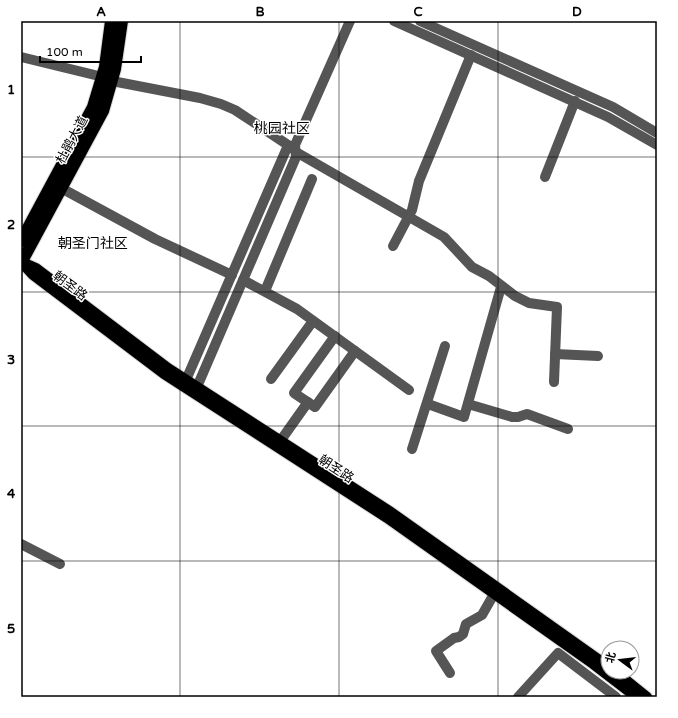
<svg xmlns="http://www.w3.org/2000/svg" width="678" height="718" font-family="'Varela Round','Noto Sans SC',sans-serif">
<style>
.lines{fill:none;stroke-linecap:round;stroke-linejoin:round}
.major-casing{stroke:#dbdbdb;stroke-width:12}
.highway-casing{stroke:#dbdbdb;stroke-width:14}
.minor{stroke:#555;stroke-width:10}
.major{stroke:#000;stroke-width:10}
.highway{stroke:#000;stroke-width:12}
.grid{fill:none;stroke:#000;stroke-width:1;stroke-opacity:0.55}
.labels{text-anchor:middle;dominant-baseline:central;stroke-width:3;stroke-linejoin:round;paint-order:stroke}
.street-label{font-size:13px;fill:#000;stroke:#fff}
.neighbourhood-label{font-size:14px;fill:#000;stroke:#fff}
.neatline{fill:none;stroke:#000;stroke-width:1.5}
.grid-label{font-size:13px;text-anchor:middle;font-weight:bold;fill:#000}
</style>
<rect width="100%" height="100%" fill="#fff"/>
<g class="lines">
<defs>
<g id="major">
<polyline points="21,262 33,275 164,374 387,518 593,664 636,697"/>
<polyline points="27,264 36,268 168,368 391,512 608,666"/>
<polyline points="616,672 647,697"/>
</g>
<g id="highway">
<polyline points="21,241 93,107 105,67 111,21"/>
<polyline points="21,263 103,111 115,69 122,21"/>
</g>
</defs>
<!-- major casing -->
<use href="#major" class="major-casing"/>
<!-- highway casing -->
<use href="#highway" class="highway-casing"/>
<!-- minor -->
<g class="minor">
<polyline points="394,21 608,117 657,145"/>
<polyline points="420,21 613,107 657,133"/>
<polyline points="21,57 103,77"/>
<polyline points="112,81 200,98 221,104 235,110 291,147"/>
<polyline points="296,152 444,237 472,267 489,276 515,296 529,303 557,307 554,382"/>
<polyline points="545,177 575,101"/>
<polyline points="61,188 155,239 232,275"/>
<polyline points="393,246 412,210 419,181 471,55"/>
<polyline points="243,280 297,309 409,390"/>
<polyline points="265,291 312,179"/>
<polyline points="335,336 294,393 315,407 355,351"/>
<polyline points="555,354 598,356"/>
<polyline points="271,379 313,321"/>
<polyline points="186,380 286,150 295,145"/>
<polyline points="197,387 296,157 295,145 350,21"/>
<polyline points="428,404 464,417 501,287"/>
<polyline points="468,404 512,417 518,417 527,414 568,429"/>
<polyline points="281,440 308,402"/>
<polyline points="412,449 445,346"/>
<polyline points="21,544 60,564"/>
<polyline points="450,673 436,651 454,638 459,637 463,634 466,624 482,615 494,594"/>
<polyline points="518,697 558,653 616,697"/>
</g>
<!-- major -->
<use href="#major" class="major"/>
<!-- highway -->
<use href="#highway" class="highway"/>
</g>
<!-- grid -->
<path class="grid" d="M180 21V697M339 21V697M498 21V697M21 157H657M21 292H657M21 426H657M21 561H657"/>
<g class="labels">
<!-- street labels -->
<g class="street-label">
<text transform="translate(72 140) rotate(-62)">杜鹃大道</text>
<text transform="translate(70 286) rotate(37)">朝圣路</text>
<text transform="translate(336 469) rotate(33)">朝圣路</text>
</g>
<!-- neighbourhood labels -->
<g class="neighbourhood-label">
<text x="282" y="128">桃园社区</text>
<text x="93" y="243">朝圣门社区</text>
</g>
</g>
<!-- border -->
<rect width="678" height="718" fill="none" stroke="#ffffff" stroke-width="44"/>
<!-- north arrow -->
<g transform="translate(620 660) rotate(285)"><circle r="19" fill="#ffffff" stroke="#999999"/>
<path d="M0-3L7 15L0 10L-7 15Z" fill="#000000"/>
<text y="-6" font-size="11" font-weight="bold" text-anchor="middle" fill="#000000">北</text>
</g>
<!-- scale -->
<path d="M40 56v6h101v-6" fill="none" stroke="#000000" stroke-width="2"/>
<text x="46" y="56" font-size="12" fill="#000000" stroke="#ffffff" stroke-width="3" paint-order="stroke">100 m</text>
<rect x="22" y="22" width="634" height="674" class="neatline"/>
<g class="grid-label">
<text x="101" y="16">A</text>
<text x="260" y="16">B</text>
<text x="418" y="16">C</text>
<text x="577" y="16">D</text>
<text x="11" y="94">1</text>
<text x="11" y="229">2</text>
<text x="11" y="364">3</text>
<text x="11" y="498">4</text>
<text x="11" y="633">5</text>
</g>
</svg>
